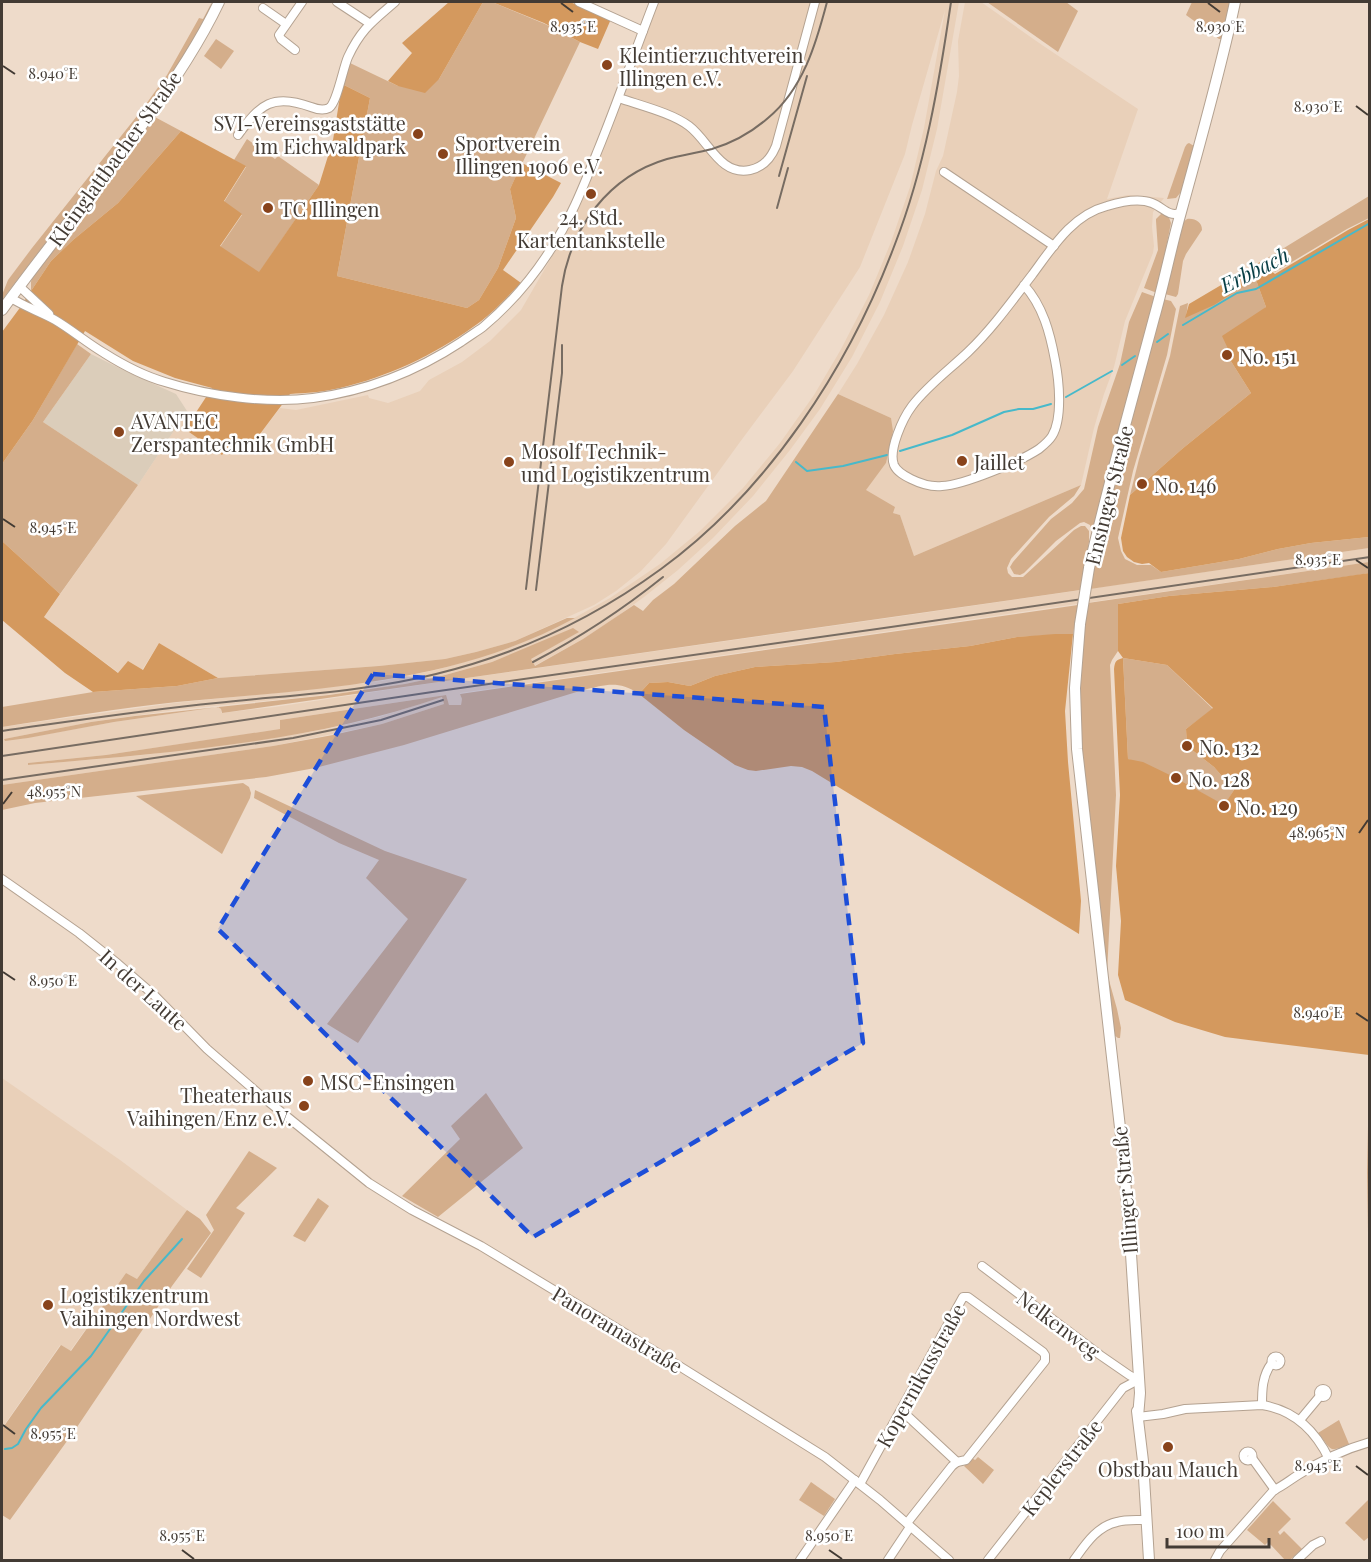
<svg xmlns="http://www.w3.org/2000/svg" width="1371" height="1562" font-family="'Playfair Display',serif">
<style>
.built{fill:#e9d0b9}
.industrial{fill:#dbcdba}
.green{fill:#d4ae8b}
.forest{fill:#d4995e;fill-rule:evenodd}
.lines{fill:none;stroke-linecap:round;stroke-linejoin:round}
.stream{stroke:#47b9ca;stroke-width:2}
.minor-casing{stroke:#b4a291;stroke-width:10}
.tertiary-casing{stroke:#b4a291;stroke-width:12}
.minor{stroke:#fff;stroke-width:8}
.tertiary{stroke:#fff;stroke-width:10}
.rail{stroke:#776c62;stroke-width:2}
.tertiary-bridge-casing{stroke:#b4a291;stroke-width:12;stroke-linecap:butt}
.tertiary-bridge{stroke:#fff;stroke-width:10}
.marked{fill:#1d4ed8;fill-opacity:0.2;stroke:#1d4ed8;stroke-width:4.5;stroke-dasharray:12 8;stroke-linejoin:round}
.ticks{fill:none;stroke:#433b34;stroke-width:2}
.poi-dot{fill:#88431b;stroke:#fff;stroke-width:2}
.labels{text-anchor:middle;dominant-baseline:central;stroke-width:5;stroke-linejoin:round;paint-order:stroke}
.poi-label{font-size:20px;fill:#433b34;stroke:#fff;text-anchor:start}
.street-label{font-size:20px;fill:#433b34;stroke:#fff}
.water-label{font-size:21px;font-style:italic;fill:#083e45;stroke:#fff}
.ticks-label{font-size:15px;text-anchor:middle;fill:#433b34;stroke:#fff;stroke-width:5;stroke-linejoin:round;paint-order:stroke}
</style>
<rect width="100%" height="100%" fill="#eedbca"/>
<!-- built -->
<g class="built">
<polygon points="657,2 959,2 937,129 922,190 903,246 880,302 852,357 820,409 790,450 753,496 713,538 678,570 644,597 615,618 583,639 534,666 531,659 578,632 569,630 541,643 492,662 438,677 405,684 362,691 175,710 91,722 4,739 20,739 114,722 218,707 221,709 221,713 275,707 453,680 889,618 1369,548 1369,562 460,693 462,699 461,705 449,705 445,695 280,720 281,729 106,755 28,763 28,765 144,755 272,738 332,728 379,717 442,697 444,704 382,724 273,746 2,785 2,727 174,703 295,691 382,681 436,670 467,661 511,647 565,623 610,598 660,564 700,531 743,488 780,443 814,395 840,351 869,295 891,242 910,187 924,128 945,10 912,125 905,154 860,267 793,371 740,442 666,544 641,571 616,591 594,605 515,641 476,652 445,659 379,666 218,678 159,643 142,670 119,673 44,617 138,485 187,411 195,416 189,423 222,454 231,443 245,454 280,408 296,410 368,395 369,398 388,403 420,391 429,380 462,362 490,341 521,310 568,229 589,184"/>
<polygon points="965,2 981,2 1042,45 1138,109 1107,199 1128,195 1164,198 1153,212 1152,227 1154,246 1153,253 1125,321 1114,367 1104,394 1094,428 1081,485 914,556 900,515 893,513 865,490 886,463 891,418 838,394 857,364 884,315 908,262 925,214 936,171 943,156 957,92 959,76 958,41"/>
<polygon points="2,1078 120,1160 187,1210 137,1279 126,1273 70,1351 60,1345 2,1428"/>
</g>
<!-- industrial -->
<polygon class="industrial" points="91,354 123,370 176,394 187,411 138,485 43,422"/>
<!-- green -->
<g class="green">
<polygon points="212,2 206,18 169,82 72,212 47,241 2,300 2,295 8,280 32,248 141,111 167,75 199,18 203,19"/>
<polygon points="483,2 492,2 545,24 580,42 510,189 516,218 498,268 479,300 467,308 337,276 370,98 342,84 350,63 398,86 439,79"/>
<polygon points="987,2 1066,2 1078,11 1058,52"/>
<polygon points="1192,2 1232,2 1224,39 1219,39 1186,15"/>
<polygon points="216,39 234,51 221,69 204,56"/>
<polygon points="153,116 181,131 118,203 73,240 51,261 31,291 31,282 32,277"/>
<polygon points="247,139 275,159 278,156 319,185 259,273 220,247 242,215 224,202 246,167 234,160"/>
<polygon points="1189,143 1194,146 1194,150 1181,192 1176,198 1167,199 1185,147 1187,144"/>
<polygon points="1369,196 1369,218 1347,229 1275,272 1261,262"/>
<polygon points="1162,213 1168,215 1171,223 1157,293 1144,288 1158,250 1156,221 1156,219"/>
<path d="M1187 219C1195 218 1202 222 1202 230L1186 254 1183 261 1178 294 1176 297 1165 294 1182 223Z"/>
<polygon points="1256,280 1266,307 1227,355 1251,393 1182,449 1130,495 1139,459 1170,356 1180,306 1188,303 1186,317"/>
<polygon points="1142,292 1156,297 1093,537 1090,525 1084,522 1080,523 1056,541 1024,573 1020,575 1014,574 1010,567 1013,562 1051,519 1072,503 1084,489 1098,427 1120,364 1129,322"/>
<polygon points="1163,299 1171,301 1176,309 1167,355 1133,471 1118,538 1121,551 1125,559 1137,565 1151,565 1161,572 1239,559 1278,549 1311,543 1369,537 1369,548 1090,589 1097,552"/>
<polygon points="77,344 91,354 43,422 138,485 60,594 2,541 2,464 33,420"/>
<polygon points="838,394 891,418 893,431 886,463 866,490 895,507 893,513 900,515 914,556 1081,485 1074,496 1049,517 1011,559 1007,568 1008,573 1012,577 1023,577 1074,530 1081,526 1085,526 1089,531 1089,542 1080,590 222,713 221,709 218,707 114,722 28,738 5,741 4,739 91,722 135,716 329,695 405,684 438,677 492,662 573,628 579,632 531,659 535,666 583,639 634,605 643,611 653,600 674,584 735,526 766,501"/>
<polygon points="1369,562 1369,573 1358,575 1273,587 1169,596 1118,604 1118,651 1112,660 1110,665 1116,795 1107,973 1117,1009 1121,1028 1120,1038 1118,1038 1114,1035 1101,944 1079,712 1085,623 1088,603"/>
<path d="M1078 605 1073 634 1017 637 970 646 895 654 836 662 755 667 715 676 690 686 668 682 649 683 639 694C618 680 606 685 583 690L404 745 315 768 266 777 35 803 2 810V785L273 746 333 735 382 724 444 704 442 697C309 743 167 753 28 765V763L106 755 280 729V720L446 695 449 705H461L462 699 460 694Z"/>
<path d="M567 618H575C452 685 313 689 177 702 119 708 60 718 2 727V707L93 692 177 686 218 678 379 666 445 659 476 652 515 641Z"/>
<polygon points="1123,658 1167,665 1213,709 1186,729 1187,746 1214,767 1234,790 1224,806 1176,778 1128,759"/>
<polygon points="243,783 249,787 251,793 250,798 222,854 136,796"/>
<polygon points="255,790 385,851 467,879 358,1043 327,1024 408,919 366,878 379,860 339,843 254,798"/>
<polygon points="1369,1080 1369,1234 1368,1233 1367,1173"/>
<polygon points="486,1093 523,1148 438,1217 402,1196 460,1139 451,1126"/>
<polygon points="249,1151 277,1168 236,1208 245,1213 201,1278 187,1269 214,1230 206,1215"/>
<polygon points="318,1198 329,1206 305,1242 293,1236"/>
<polygon points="187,1210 200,1219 211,1233 172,1286 75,1430 10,1520 2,1515 2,1429 61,1345 71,1351 126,1273 137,1279"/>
<path d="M1339 1420 1349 1444C1327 1454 1332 1449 1318 1433Z"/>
<polygon points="978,1457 994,1470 983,1484 964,1466 972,1458 975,1460"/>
<polygon points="811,1482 835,1499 824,1516 799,1500"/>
<polygon points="1369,1499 1369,1537 1364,1541 1345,1523"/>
<polygon points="1273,1501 1291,1519 1278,1532 1280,1535 1284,1531 1302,1549 1290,1560 1285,1560 1268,1542 1265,1545 1247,1530"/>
</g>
<!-- forest -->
<g class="forest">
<polygon points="449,2 483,2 439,79 425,93 398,86 388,81 412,53 402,43"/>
<polygon points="492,2 570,2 611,19 598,49 580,42 544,23"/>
<path d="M342 84 370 98 337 276 467 308 479 300 498 268 516 218 510 189 522 163 561 183 553 197 503 270 521 283C506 298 491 315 473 327 434 355 387 377 340 388 323 392 306 393 290 394L245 454 231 443 222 455 189 432 187 426 212 388 175 378 133 361 85 331 33 420 2 464V332L19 309 51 261 73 240 118 203 181 131 246 166 224 201 242 214 220 246 259 272 319 185 333 140Z"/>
<polygon points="1369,219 1369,537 1311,543 1278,549 1239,559 1161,572 1149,563 1142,564 1134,562 1127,557 1123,551 1121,538 1130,495 1182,449 1251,393 1227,355 1230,353 1222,336 1266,307 1256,280 1236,291 1214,305 1185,318 1189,304 1260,262 1275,274 1348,230"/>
<polygon points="2,541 60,594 44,617 118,673 128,661 143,670 159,643 218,678 177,686 93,692 65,673 2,620"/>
<path d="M1369 573V1055L1225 1037 1175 1022 1125 1000 1118 975 1121 921 1116 866 1120 795 1114 669C1115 661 1116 660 1123 658L1118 651V604L1169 596 1273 587ZM1123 658 1167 665 1213 708 1186 729 1187 746 1214 767 1234 790 1224 805 1176 778 1143 762 1128 759Z"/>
<polygon points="1055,634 1073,634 1065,711 1068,762 1079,879 1081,901 1079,934 812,771 802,767 791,766 756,771 748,770 735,765 684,730 639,694 649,683 668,682 690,686 715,676 755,667 836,662 895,654 970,646 1017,637"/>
</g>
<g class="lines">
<!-- stream -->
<g class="stream">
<polyline points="1183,325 1237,293 1256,289 1370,223"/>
<polyline points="1157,342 1168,334"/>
<polyline points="1122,365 1135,356"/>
<polyline points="1066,397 1112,371"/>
<polyline points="900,451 952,435 1004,412 1019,409 1033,409 1051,404"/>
<polyline points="796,462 807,471 843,466 887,455"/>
<polyline points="5,1449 12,1448 18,1444 26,1429 41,1408 91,1356 144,1281 182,1239"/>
</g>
<defs>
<g id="minor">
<polyline points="337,2 369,23"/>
<polyline points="579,2 643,31"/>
<polyline points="263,8 286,24"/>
<polyline points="295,50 281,39 279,35 302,2"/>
<path d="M619 98C639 105 672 113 689 126 709 141 720 176 750 170 764 167 771 158 776 146L815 2"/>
<path d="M238 135C260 104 273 93 311 107 316 109 323 111 329 108 337 103 343 68 348 57 361 29 373 21 395 2"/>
<polyline points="944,172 1054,246"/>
<path d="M1024 285C1043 306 1050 333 1055 360 1059 380 1063 418 1052 436 1049 441 1044 445 1039 449 1021 461 964 485 942 486 932 487 921 484 911 479 905 476 897 472 894 465 888 450 903 418 912 406 927 386 949 370 968 352 992 329 1012 301 1032 275 1052 248 1072 215 1107 206 1120 202 1139 198 1152 203 1163 207 1168 217 1180 213"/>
<polyline points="19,286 49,314"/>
<path d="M11 298C25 307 41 312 55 320 72 330 87 343 104 353 123 365 144 376 165 382 209 396 268 404 313 398 366 391 417 371 461 342 468 337 476 332 483 327 508 306 531 280 549 252 570 221 584 185 598 150 618 101 635 51 654 2"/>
<polyline points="2,879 79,933 118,964 155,996 207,1049 259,1094 369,1183 412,1210 481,1246 676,1364 825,1457 880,1500 949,1560"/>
<polyline points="982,1266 1100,1355 1129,1375 1138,1380"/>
<circle cx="1276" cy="1361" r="4.5"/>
<circle cx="1323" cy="1393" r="4"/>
<path d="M1262 1405C1262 1391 1262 1375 1272 1363"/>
<polyline points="901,1410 957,1462"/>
<path d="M1138 1417 1163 1414 1185 1409 1262 1405C1294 1410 1315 1430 1329 1459"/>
<polyline points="1300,1420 1320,1396"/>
<circle cx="1248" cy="1456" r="4.5"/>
<polyline points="1252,1458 1275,1490"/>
<polyline points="860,1484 963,1297 968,1297 1043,1352 1045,1355 1045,1361 966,1460 957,1462 952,1466 907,1523"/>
<polyline points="800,1560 855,1480"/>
<polyline points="888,1560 910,1527"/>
<polyline points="988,1560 1123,1388 1138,1380"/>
<path d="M1074 1560C1085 1545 1097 1526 1117 1522 1126 1519 1136 1520 1146 1520"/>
<path d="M1215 1560 1220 1551 1274 1490C1283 1486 1290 1480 1298 1475 1320 1461 1345 1449 1370 1442"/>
<polyline points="1297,1560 1313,1545 1321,1541"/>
</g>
<g id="tertiary">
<path d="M2 310C47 248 97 188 142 125 171 86 198 46 219 2"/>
<path d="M1089 568C1108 484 1132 401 1154 318 1164 283 1171 247 1181 212 1200 142 1220 73 1235 2"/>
<polyline points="1080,624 1075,688 1077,749 1123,1154 1131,1254 1140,1393 1138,1417"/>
<polyline points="1137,1411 1143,1461 1149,1560"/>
</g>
</defs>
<!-- minor casing -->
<use href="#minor" class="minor-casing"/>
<!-- tertiary casing -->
<use href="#tertiary" class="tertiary-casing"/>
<!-- minor -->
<use href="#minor" class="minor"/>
<!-- tertiary -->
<use href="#tertiary" class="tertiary"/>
<!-- rail -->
<g class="rail">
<polyline points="779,176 807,76"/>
<polyline points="777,208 788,168"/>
<path d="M526 589 562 286C571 227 609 176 667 159 682 155 697 153 712 149 732 143 752 132 768 118 803 89 816 44 827 2"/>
<polyline points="536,590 562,373 562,345"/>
<path d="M533 662C579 638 622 610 663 577"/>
<path d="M2 731C73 721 144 710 216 703 289 695 364 692 436 674 518 654 594 618 661 569 768 491 849 367 895 244 925 167 939 84 951 2"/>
<polyline points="2,756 439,691 891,627 1370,557"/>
<polyline points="2,780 293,738 381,720 443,700"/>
</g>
<defs>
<polyline id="tertiary-bridge" points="1080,624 1089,568"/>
</defs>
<!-- tertiary-bridge casing -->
<use href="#tertiary-bridge" class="tertiary-bridge-casing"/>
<!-- tertiary-bridge -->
<use href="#tertiary-bridge" class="tertiary-bridge"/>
</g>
<!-- marked area -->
<path class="marked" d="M373 674 824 707 863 1043 533 1237 218 929Z"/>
<!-- ticks -->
<path class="ticks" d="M561 3 573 12M1208 3 1220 12M3 66 15 74M1356 106 1368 115M3 519 15 527M1356 560 1368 568M3 804 12 792M1359 833 1368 820M3 972 15 980M1356 1013 1368 1021M3 1425 15 1434M1356 1466 1368 1475M182 1550 194 1559M829 1550 842 1559"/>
<!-- markers -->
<g class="poi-dot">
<circle cx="607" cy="65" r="6"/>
<circle cx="418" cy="134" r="6"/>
<circle cx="443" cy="154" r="6"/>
<circle cx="591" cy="194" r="6"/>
<circle cx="268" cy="208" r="6"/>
<circle cx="1227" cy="355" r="6"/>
<circle cx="119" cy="432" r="6"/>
<circle cx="962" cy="461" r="6"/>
<circle cx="509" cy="462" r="6"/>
<circle cx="1142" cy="484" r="6"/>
<circle cx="1187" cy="746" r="6"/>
<circle cx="1176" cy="778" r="6"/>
<circle cx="1224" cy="806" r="6"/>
<circle cx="308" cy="1081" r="6"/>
<circle cx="304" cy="1106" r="6"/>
<circle cx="48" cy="1305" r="6"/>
<circle cx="1168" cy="1447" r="6"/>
</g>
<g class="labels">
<!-- poi labels -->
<g class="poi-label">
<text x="619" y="54">Kleintierzuchtverein<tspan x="619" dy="23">Illingen e.V.</tspan></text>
<text x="406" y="122" text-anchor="end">SVI-Vereinsgaststätte<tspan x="406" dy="23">im Eichwaldpark</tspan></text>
<text x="455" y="142">Sportverein<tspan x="455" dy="23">Illingen 1906 e.V.</tspan></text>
<text x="280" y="208">TC Illingen</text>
<text x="591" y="216" text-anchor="middle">24. Std.<tspan x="591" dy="23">Kartentankstelle</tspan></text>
<text x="1239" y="355">No. 151</text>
<text x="131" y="420">AVANTEC<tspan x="131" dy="23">Zerspantechnik GmbH</tspan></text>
<text x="521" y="450">Mosolf Technik-<tspan x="521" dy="23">und Logistikzentrum</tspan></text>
<text x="974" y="461">Jaillet</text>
<text x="1154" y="484">No. 146</text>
<text x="1199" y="746">No. 132</text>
<text x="1188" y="778">No. 128</text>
<text x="1236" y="806">No. 129</text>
<text x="320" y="1081">MSC-Ensingen</text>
<text x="292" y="1094" text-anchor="end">Theaterhaus<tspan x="292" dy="23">Vaihingen/Enz e.V.</tspan></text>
<text x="60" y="1294">Logistikzentrum<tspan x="60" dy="23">Vaihingen Nordwest</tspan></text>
<text x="1168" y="1468" text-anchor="middle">Obstbau Mauch</text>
</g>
<!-- street labels -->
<g class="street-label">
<text transform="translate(114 158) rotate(-54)">Kleinglattbacher Straße</text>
<text transform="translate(1108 495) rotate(-76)">Ensinger Straße</text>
<text transform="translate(144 989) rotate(42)">In der Laute</text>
<text transform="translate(1124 1190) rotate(-95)">Illinger Straße</text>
<text transform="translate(1059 1324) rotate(37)">Nelkenweg</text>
<text transform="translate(618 1329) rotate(31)">Panoramastraße</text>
<text transform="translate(920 1375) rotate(-61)">Kopernikusstraße</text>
<text transform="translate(1061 1467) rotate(-52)">Keplerstraße</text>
</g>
<!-- water labels -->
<g class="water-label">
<text transform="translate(1254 269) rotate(-27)">Erbbach</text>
</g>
</g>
<g class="ticks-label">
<text x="1220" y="32">8.930°E</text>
<text x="573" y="32">8.935°E</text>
<text x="53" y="79">8.940°E</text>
<text x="1318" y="112">8.930°E</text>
<text x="53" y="533">8.945°E</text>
<text x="1318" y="565">8.935°E</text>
<text x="54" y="797">48.955°N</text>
<text x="1317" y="838">48.965°N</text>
<text x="53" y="986">8.950°E</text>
<text x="1318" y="1018">8.940°E</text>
<text x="53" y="1439">8.955°E</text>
<text x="1318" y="1471">8.945°E</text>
<text x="182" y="1541">8.955°E</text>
<text x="829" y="1541">8.950°E</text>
</g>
<!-- border -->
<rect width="1371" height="1562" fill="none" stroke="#433b34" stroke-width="6"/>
<!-- scale -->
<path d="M1167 1538v9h102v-9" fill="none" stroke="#433b34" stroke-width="3"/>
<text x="1176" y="1538" font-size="18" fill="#433b34" stroke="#ffffff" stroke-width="4.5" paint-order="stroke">100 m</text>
</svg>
